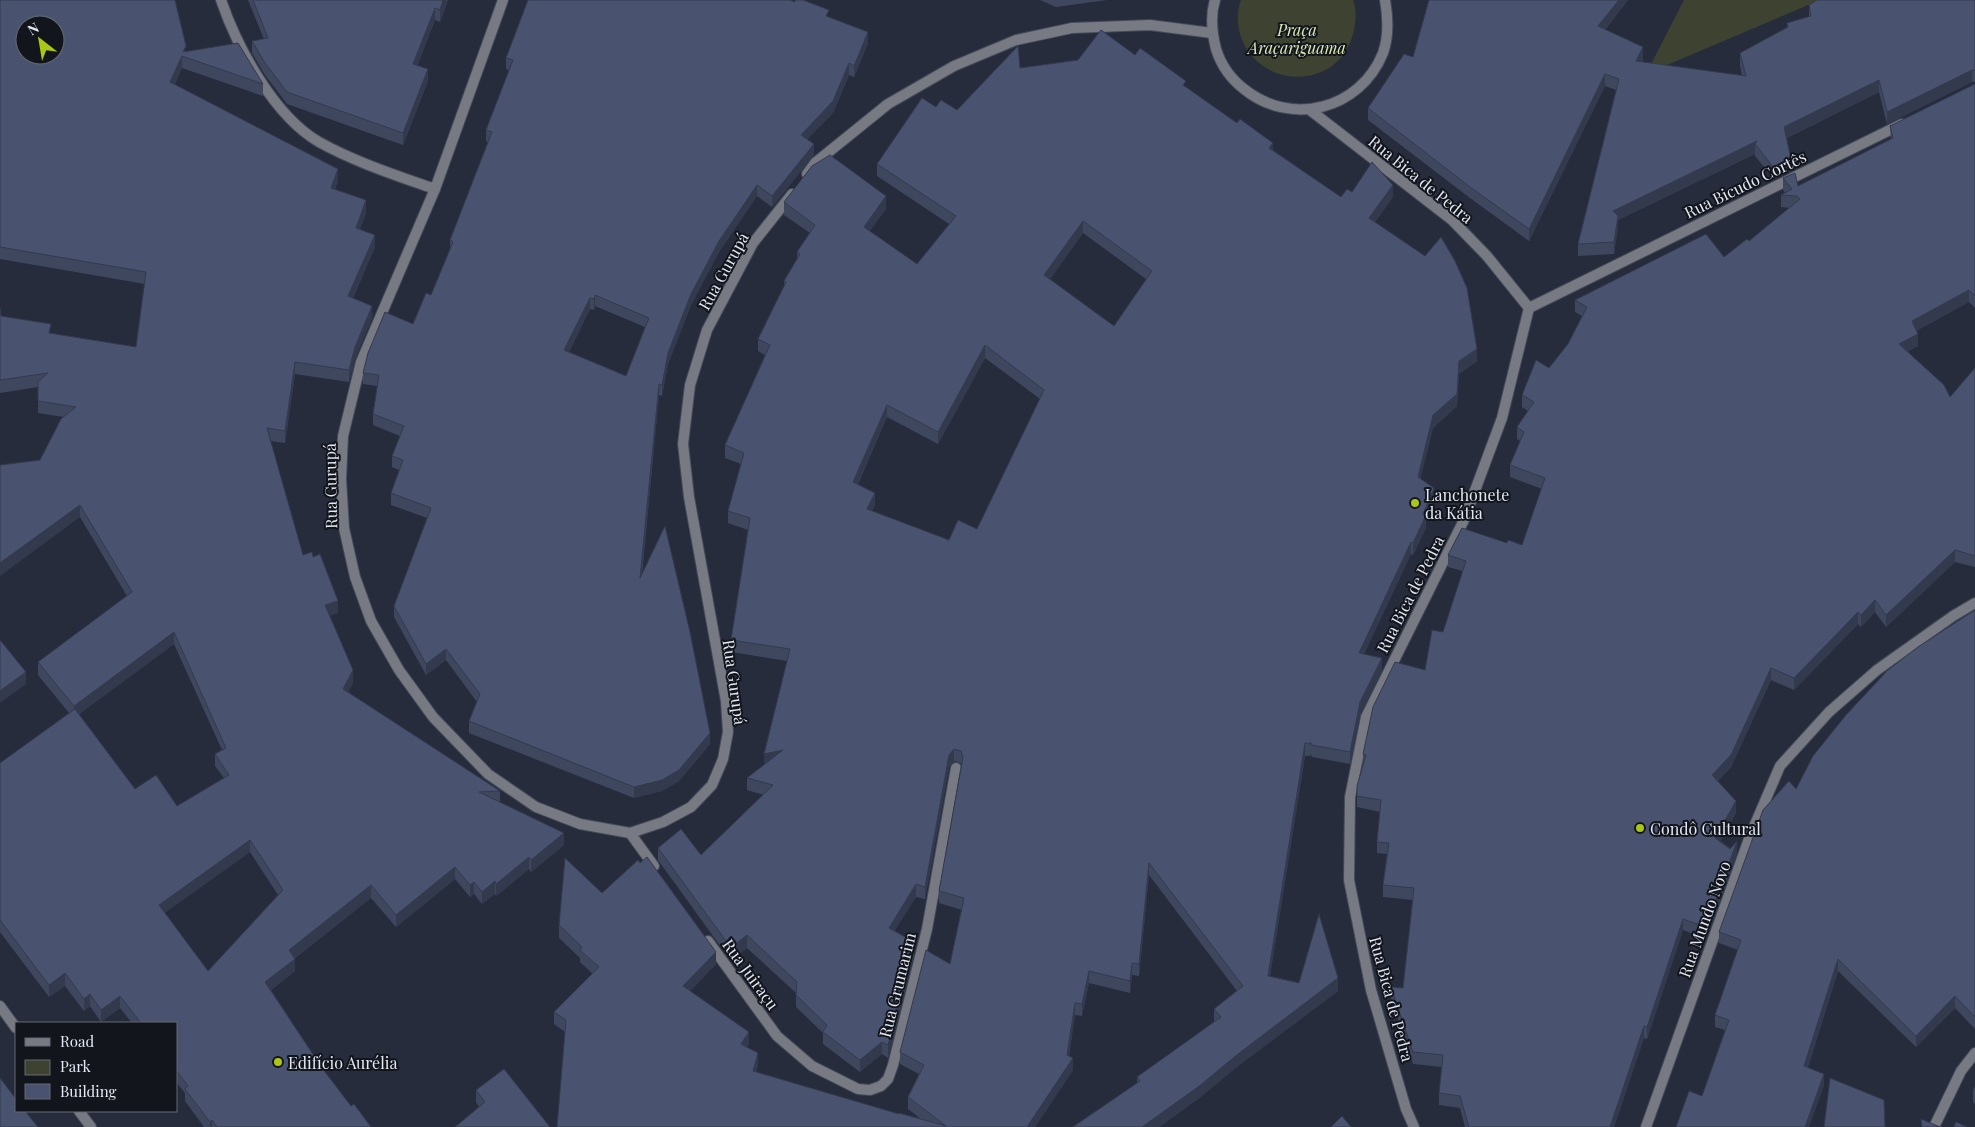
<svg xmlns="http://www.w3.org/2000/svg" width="1975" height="1127" font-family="'Playfair Display',serif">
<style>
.green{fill:#3e4331}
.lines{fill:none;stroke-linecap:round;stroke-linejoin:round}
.minor-casing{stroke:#454a5a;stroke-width:12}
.tertiary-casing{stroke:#454a5a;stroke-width:12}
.minor{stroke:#777a83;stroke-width:10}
.tertiary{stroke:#777a83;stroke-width:10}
.wall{fill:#3f475f;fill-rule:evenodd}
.shaded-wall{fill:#333a4e}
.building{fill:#49536f;stroke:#333a4e;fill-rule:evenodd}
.poi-dot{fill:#abc716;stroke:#12151c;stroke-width:2}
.labels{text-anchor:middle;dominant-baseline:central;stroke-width:4;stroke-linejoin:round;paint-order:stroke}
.park-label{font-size:16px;font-style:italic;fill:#ddecb2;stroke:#12151c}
.street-label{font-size:16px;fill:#e3e7f2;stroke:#12151c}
.poi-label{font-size:16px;fill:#e3e7f2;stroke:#12151c;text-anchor:start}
</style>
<rect width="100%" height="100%" fill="#272c3d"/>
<!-- green -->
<g class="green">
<path d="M1241 0H1353C1357 11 1356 23 1353 34 1338 92 1257 90 1240 34 1237 23 1237 11 1241 0Z"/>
<polygon points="1684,0 1820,0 1646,74"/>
</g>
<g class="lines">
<defs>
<g id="minor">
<path d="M221 0C237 47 274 116 319 142 355 162 395 175 435 189"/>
<polyline points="503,0 435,189 361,362 343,436 341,479 344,528 355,577 371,621 399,670 433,717 488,774 536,807 580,824 630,833 663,822 691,807 712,785 723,759 728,732 726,701 689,497 683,444 690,385 707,330 753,243 792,194"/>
<path d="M1215 0C1210 16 1212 33 1216 49 1221 65 1231 79 1244 89 1291 127 1360 110 1383 53 1389 36 1388 17 1385 0"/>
<polyline points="1310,110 1452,220 1487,256 1529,308"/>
<polyline points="807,174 815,163 888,104 954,66 1016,40 1072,28 1150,25 1212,33"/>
<polyline points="1529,308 1902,124"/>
<polyline points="630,833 654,866"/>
<polyline points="708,941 777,1036 812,1066 858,1089 870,1090 881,1086 888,1079 893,1065 927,929 956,768"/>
<polyline points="1414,1127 1406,1109 1371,990 1349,880 1350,797 1366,717 1464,520 1502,418 1529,308"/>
<polyline points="1646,1127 1750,836 1780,766 1829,712 1877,670 1953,616 1975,603"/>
<polyline points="1934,1127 1961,1071 1975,1053"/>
</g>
<g id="tertiary">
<polyline points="0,1006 16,1028"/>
<polyline points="79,1111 91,1127"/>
</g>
</defs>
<!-- minor casing -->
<use href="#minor" class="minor-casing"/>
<!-- tertiary casing -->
<use href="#tertiary" class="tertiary-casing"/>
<!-- minor -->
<use href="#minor" class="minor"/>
<!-- tertiary -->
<use href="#tertiary" class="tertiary"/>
</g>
<!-- wall -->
<g class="wall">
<path d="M0 0 186 51 263 84V96L182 68 175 84 338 181 335 189 366 213 360 229 375 247 353 298 372 318 355 359 349 382 295 374 285 443 270 441 303 555 313 557 338 613 329 616 353 683 348 692 500 791V803L564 845 531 872 529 869 496 896 495 894 482 904 474 894 470 897 455 879 396 927 371 898 295 958V971L271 990 322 1068 351 1106 371 1127H204L185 1101V1093L176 1082V1023H132L120 1008 101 1022 90 1006 84 1011 65 986 49 997 0 932V763L69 713 38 675V662L127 596 80 517 40 460 64 417 38 413V387L0 393V308L1 316 51 333 136 347 145 284 0 259ZM174 644 222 750 215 754V766L224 778 177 806 135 789 79 714ZM250 852 278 895 208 971 164 913Z"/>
<polygon points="248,0 448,0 440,22 435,20 417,66 428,81 403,145 287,104 265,75 252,53 252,41 264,39"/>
<polygon points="1040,0 1107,0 1056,7"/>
<polygon points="1429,0 1628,0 1605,30 1643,59 1642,62 1742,76 1740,65 1740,53 1787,28 1787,23 1809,17 1809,5 1975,0 1975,82 1972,82 1887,124 1879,92 1787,138 1791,171 1774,179 1755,156 1755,154 1618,220 1618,227 1614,254 1578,256 1578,244 1616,90 1605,86 1529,241 1470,198 1368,120 1368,108 1413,57"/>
<path d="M829 17 868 43 854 77 849 75 833 113 807 139 814 155 772 207 757 196 719 252 691 305 668 364 662 396 659 395 642 575 710 744 679 781 662 791 634 798 469 733V721L477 702 446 660 426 675 394 617V606L427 518 391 505V493L399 470 392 467V456L400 436 373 425V414L377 386 363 384V373L413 324 431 295 450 251V240L488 142 486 141V130L509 70 506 69V58ZM595 306 645 327 626 376 569 352 590 309 594 310Z"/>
<path d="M1135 55 1186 87 1273 150 1341 197 1352 192 1393 197 1375 222 1477 361 1459 374 1457 406 1433 428 1420 479 1434 500 1426 519V528L1413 555 1411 554 1364 654 1382 670 1360 714 1350 764 1312 757 1310 754V756H1305L1270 976 1338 991 1238 1066 1198 1099 1159 1127H1072L1137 1083V1077L1214 1022V1009L1237 991 1149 875 1139 976 1132 975 1130 993 1089 983 1082 1016 1075 1015 1069 1056 1073 1070 1035 1127H557L565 1032 554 1024V1012L593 974 580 962V958L559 938V925L602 893 716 964 690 991 749 1044 747 1047 758 1065 756 1072 899 1114 920 1118 908 1109V1097L919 1074 900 1064V1052L950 964 962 910 939 903V891L961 765V763L954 761 949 767 925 899 916 897 894 931 914 955 888 1058 882 1054 860 1072 823 1044V1033L796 1007V993L747 948 737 956 731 948 726 954 658 860V848L701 855 764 795 747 790V778L764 765 787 661 731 652V640L748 530 728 523V511L741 464 725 458V445L765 355 758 351V339L784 288V281L797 259V252L810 233 784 215V202L886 209 869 231 917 264 949 224 877 176V164L936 107 957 110 1020 68ZM1083 233 1146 279 1114 326 1050 279ZM985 358 1040 399 977 529 949 540 872 511 875 505 858 484 887 417 938 444Z"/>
<polygon points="1975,84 1975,308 1969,302 1916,331 1918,346 1907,352 1950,397 1975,368 1975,567 1955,562 1886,627 1875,612 1861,627 1858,624 1794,690 1771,680 1731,767 1718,781 1736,813 1720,841 1737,853 1706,939 1683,930 1647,1039 1644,1038 1614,1127 1465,1127 1460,1108 1439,1105 1439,1093 1442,1067 1413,1064 1391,999 1391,987 1403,988 1413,900 1383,897 1383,885 1387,854 1377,853 1377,842 1380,812 1357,807 1357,786 1363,765 1363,754 1425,670 1443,632 1463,571 1448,567 1448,555 1507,543 1522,545 1542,489 1510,477 1510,465 1520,441 1517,439 1517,427 1528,411 1522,407 1522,395 1549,368 1568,344 1582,316 1575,312 1575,300 1724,257 1749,241 1790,208 1781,207 1781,195 1785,193 1783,190 1783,178 1798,186 1891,140 1890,126"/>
<polygon points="1975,610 1975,1029 1955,1008 1916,1047 1838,971 1808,1067 1824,1086 1702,1096 1725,1030 1715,1027 1715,1015 1738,950 1719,943 1719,932 1796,789"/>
<polygon points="1975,1086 1975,1104 1973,1102 1973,1090"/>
<polygon points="476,1090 550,1127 479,1107 476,1102"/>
</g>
<!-- shaded-wall -->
<g class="shaded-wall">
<polygon points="443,0 448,0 440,22 440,10"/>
<polygon points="1619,0 1628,0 1598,38 1598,26"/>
<polygon points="435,8 435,20 413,77 413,64"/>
<polygon points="868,32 868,43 854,77 854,66"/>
<polygon points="1643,47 1643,59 1636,73 1636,61"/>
<polygon points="182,56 182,68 170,94 170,82"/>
<polygon points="849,63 849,75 833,113 801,146 801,135"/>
<polygon points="428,69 428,81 403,145 403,133"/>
<polygon points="1972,70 1972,82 1887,124 1887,112"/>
<polygon points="1605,74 1605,86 1529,241 1529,229"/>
<polygon points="1879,80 1879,92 1784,139 1784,127"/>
<polygon points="1757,141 1755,144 1755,154 1618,220 1618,227 1614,254 1613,211"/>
<polygon points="1273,143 1273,155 1269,148"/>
<polygon points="814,144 814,155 772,207 772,196"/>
<polygon points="1791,159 1791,171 1774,179 1774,168"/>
<polygon points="338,169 338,181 331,200 331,188"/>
<polygon points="757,185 757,196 719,252 691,305 668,364 662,396 662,385 668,353 691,294 719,241"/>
<polygon points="1393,185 1393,197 1369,230 1369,218"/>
<polygon points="886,196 886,209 864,239 864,227"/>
<polygon points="366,200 366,213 356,240 356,228"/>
<polygon points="1083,221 1083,233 1044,287 1044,275"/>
<polygon points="375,235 375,247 348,308 348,296"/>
<polygon points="1969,290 1969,302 1912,333 1912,321"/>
<polygon points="595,295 595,306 594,310 594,299"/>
<polygon points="590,298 590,309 564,361 564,350"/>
<polygon points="372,306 372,318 355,359 349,382 349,370 355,347"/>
<polygon points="1918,334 1918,346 1899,356 1899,344"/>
<polygon points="985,345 985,358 938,444 938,432"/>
<polygon points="1477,349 1477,361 1459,374 1457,406 1433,428 1418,489 1418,477 1433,415 1459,361"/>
<polygon points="295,362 295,374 285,443 285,431"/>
<polygon points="659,384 659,395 640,589 640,578"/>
<polygon points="887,405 887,417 853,494 853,482"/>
<polygon points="1434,488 1434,500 1426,519 1426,528 1413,555 1413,543"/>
<polygon points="875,493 875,505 867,521 867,509"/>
<polygon points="80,505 80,517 0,576 0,563"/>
<polygon points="1411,542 1411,554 1359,665 1359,653"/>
<polygon points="1955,550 1955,562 1886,627 1886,615"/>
<polygon points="1875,600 1875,612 1861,627 1861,615"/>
<polygon points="338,601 338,613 325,617 325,605"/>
<polygon points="1858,612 1858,624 1794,690 1794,678"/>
<polygon points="174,632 174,644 74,718 74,706"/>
<polygon points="446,649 446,660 426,675 426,664"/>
<polygon points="1382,658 1382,670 1360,714 1350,764 1350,752 1360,702"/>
<polygon points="1771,668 1771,680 1731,767 1712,787 1712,775"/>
<polygon points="353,670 353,683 343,702 343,689"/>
<polygon points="26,672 26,684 0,703 0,691"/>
<polygon points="710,733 710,744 679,781 662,791 634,798 634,787"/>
<polygon points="1305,743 1305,756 1268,988 1268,976"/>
<polygon points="954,749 954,761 949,767 925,899 925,887 949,755"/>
<polygon points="783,750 764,766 764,754"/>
<polygon points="1736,801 1736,813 1715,850 1715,838"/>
<polygon points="564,833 564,845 531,872 531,860"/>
<polygon points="250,840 250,852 159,917 159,905"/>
<polygon points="1737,841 1737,853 1706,939 1706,927"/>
<polygon points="529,857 529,869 496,896 496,884"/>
<polygon points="1149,863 1149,875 1139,976 1139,964"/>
<polygon points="455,867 455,879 396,927 396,915"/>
<polygon points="495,881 495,894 482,904 482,892"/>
<polygon points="474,882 474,894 470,897 470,885"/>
<polygon points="916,884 916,897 889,940 889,928"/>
<polygon points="371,885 371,898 289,962 289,950"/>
<polygon points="1683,919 1683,930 1647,1039 1647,1027"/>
<polygon points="747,935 747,948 737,956 737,943"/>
<polygon points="731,936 731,948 726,954 726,941"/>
<polygon points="914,942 914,955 888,1058 888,1045"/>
<polygon points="716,952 716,964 683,999 683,986"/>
<polygon points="295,959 295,971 265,994 265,982"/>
<polygon points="1838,959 1838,971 1804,1078 1804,1066"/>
<polygon points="1132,963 1132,975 1130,993 1130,981"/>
<polygon points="1089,971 1089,983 1082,1016 1082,1004"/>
<polygon points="65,973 65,986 49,997 49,985"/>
<polygon points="1338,978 1338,991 1238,1066 1198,1099 1159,1127 1142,1127"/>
<polygon points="90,994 90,1006 84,1011 84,999"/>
<polygon points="120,996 120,1008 101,1022 101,1010"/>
<polygon points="1955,996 1955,1008 1916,1047 1916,1036"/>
<polygon points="1075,1003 1075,1015 1067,1066 1073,1058 1073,1070 1035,1127 1027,1127 1067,1055"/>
<polygon points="1644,1026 1644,1038 1614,1127 1610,1127"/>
<polygon points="749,1032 749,1044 741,1056 741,1044"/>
<polygon points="882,1042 882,1054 860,1072 860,1060"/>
<polygon points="758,1053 758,1065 753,1083 753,1071"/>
<polygon points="1824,1074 1824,1086 1809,1127 1805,1127"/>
<polygon points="212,1120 212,1127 210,1127 210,1122"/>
</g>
<!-- building -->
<g class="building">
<path d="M0 0H175L186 46 183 52 238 43 263 84 182 56 170 82 338 169 331 188 366 200 356 228 375 235 348 296 372 306 355 347 349 370 295 362 285 431 267 428 303 555 312 552 313 557 320 554 338 601 325 605 353 670 343 689 500 791 479 792 564 833 531 860 529 857 496 884 495 881 482 892 474 882 470 885 455 867 396 915 371 885 289 950 295 959 265 982 322 1068 351 1106 354 1104 371 1127H217L212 1120 210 1122 185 1089 188 1086 176 1070V1023H141L120 996 101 1010 90 994 84 999 65 973 49 985 0 920V763L75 709 135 789 156 775 177 806 229 775 215 754 226 748 174 632 74 706 38 662 132 592 80 505 0 563V465L40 460 61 419 76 407 38 401V382L48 373 0 380V308L1 316 51 324 49 333 136 347 146 272 0 247ZM25 25H55V55H25ZM250 840 283 890 208 971 159 905Z"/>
<polygon points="253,0 443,0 440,10 435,8 413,64 428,69 403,133 287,92 265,63 252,41 268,38"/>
<path d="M528 0H790L795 2V0H803L829 10 826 16 868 32 854 66 849 63 833 101 801 135 814 144 772 196 757 185 719 241 691 294 668 353 662 385 659 384 640 578 665 526 690 632 710 733 679 770 662 780 634 787 469 721 480 694 446 649 426 664 394 606 431 508 391 493 403 460 392 456 404 426 373 414 379 375 363 373 368 353 385 312 413 324 426 293 431 295 453 242 450 240 492 132 486 130 513 60 506 58ZM595 295 649 318 626 376 564 350 590 298 594 299Z"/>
<polygon points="1429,0 1619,0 1598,26 1643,47 1636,61 1746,76 1740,53 1788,27 1787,23 1811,16 1809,5 1817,0 1975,0 1975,70 1972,70 1887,112 1879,80 1784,127 1791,159 1774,168 1755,144 1757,141 1613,211 1618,216 1614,242 1578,244 1619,79 1605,74 1529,229 1470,187 1368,108 1404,54 1413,57"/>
<path d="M1101 30 1135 55 1140 48 1186 81 1183 85 1237 123 1240 119 1273 143 1269 148 1341 197 1347 189 1352 192 1372 162 1393 185 1369 218 1425 256 1441 237 1455 261 1467 288 1477 349 1459 361 1457 394 1433 415 1418 477 1434 488 1423 514 1426 515 1413 543 1411 542 1359 653 1382 658 1360 702 1350 752 1312 745 1310 742V744L1305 743 1268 976 1299 983 1319 914 1338 978 1238 1054 1198 1087 1142 1127H1073L1140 1081 1137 1077 1221 1017 1214 1009 1243 986 1149 863 1139 964 1132 963 1130 981 1089 971 1082 1004 1075 1003 1067 1055 1073 1058 1027 1127H557L566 1020 554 1012 599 967 580 950 582 947 559 925 565 858 602 893 638 860 640 863 647 857 716 952 683 986 749 1032 741 1044 758 1053 753 1071 899 1114V1113L946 1126 908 1097 924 1065 900 1052 926 950 950 964 964 898 939 891 963 757 961 751 954 749 949 755 925 887 916 884 889 928 914 942 888 1045 882 1042 860 1060 823 1032 827 1025 796 995 797 982 747 935 737 943 731 936 726 941 658 848 681 829 701 855 773 785 747 778 783 750 764 754 790 649 731 640 750 518 728 511 744 453 725 445 770 345 758 339 786 282 784 281 800 254 797 252 815 225 784 202 812 166 830 155 886 196 864 227 917 264 956 216 877 164 922 98 936 107 941 100 957 110 1018 46 1020 68 1078 60ZM1083 221 1152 271 1114 326 1044 275ZM985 345 1044 390 977 529 958 520 949 540 867 509 875 493 853 482 887 405 938 432Z"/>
<polygon points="1975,84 1975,296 1969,290 1912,321 1918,334 1899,344 1944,385 1950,397 1975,368 1975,556 1955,550 1886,615 1875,600 1861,615 1858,612 1794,678 1771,668 1731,755 1712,775 1736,801 1715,838 1730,849 1737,841 1706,927 1683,919 1647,1027 1644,1026 1610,1127 1469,1127 1460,1096 1439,1093 1443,1055 1413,1052 1391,987 1403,988 1414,888 1383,885 1389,843 1377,842 1381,800 1357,796 1357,786 1366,755 1363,754 1373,707 1395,662 1425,670 1432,630 1443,632 1466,561 1448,555 1462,528 1507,543 1508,540 1522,545 1545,478 1510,465 1524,432 1517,427 1534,402 1522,395 1536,360 1549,368 1568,344 1587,307 1575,300 1706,234 1724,257 1747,239 1749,241 1800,199 1797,196 1781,195 1792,189 1783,178 1795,173 1798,186 1893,138 1890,126"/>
<polygon points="1975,610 1975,1017 1955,996 1916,1036 1838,959 1804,1066 1824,1074 1805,1127 1676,1127 1689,1091 1702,1096 1729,1020 1715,1015 1741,940 1719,932 1763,810 1789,781 1796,789 1813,756 1846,715 1888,670 1918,647"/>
<polygon points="0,640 26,672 0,691"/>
<polygon points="504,1069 550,1127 455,1127 485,1102 476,1090"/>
<polygon points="0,1078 16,1099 16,1111 25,1111 38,1127 0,1127"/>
<polygon points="1830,1078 1884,1100 1885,1127 1824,1127"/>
<polygon points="1342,1116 1351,1127 1331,1127"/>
<polygon points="1921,1119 1940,1127 1922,1127"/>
<polygon points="1956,1122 1967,1127 1954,1127"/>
</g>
<!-- markers -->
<g class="poi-dot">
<circle cx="1415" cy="503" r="5"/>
<circle cx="1640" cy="828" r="5"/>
<circle cx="278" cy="1062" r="5"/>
</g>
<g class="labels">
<!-- park labels -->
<g class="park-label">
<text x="1297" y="29">Praça<tspan x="1297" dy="18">Araçariguama</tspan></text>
</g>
<!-- street labels -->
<g class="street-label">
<text transform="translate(1421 179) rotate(39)">Rua Bica de Pedra</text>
<text transform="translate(1745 184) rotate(-26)">Rua Bicudo Cortês</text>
<text transform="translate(723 271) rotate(-61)">Rua Gurupá</text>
<text transform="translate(330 486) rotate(-91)">Rua Gurupá</text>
<text transform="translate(1410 594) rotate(-63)">Rua Bica de Pedra</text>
<text transform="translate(735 682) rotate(82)">Rua Gurupá</text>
<text transform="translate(1704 919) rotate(-70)">Rua Mundo Novo</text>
<text transform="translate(751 974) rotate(54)">Rua Juiraçu</text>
<text transform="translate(897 985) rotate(-76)">Rua Grumarim</text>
<text transform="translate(1392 999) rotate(75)">Rua Bica de Pedra</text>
</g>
<!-- poi labels -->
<g class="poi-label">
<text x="1425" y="494">Lanchonete<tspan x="1425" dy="18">da Kátia</tspan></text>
<text x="1650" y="828">Condô Cultural</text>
<text x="288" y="1062">Edifício Aurélia</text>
</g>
</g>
<!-- legend -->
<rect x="15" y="1022" width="162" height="90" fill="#12151c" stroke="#666972"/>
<rect x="25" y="1038" width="25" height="8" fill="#777a83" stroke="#666972"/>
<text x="60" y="1047" font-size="15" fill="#e3e7f2">Road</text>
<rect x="25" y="1060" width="25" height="15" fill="#3e4331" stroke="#666972"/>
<text x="60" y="1072" font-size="15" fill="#e3e7f2">Park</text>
<rect x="25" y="1084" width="25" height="15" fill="#49536f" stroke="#666972"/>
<text x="60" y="1097" font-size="15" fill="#e3e7f2">Building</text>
<!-- north arrow -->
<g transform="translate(40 40) rotate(329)"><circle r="24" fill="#12151c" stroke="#666972"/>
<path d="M0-4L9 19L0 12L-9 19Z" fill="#abc716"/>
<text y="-8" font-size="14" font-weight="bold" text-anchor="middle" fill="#e3e7f2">N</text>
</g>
</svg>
